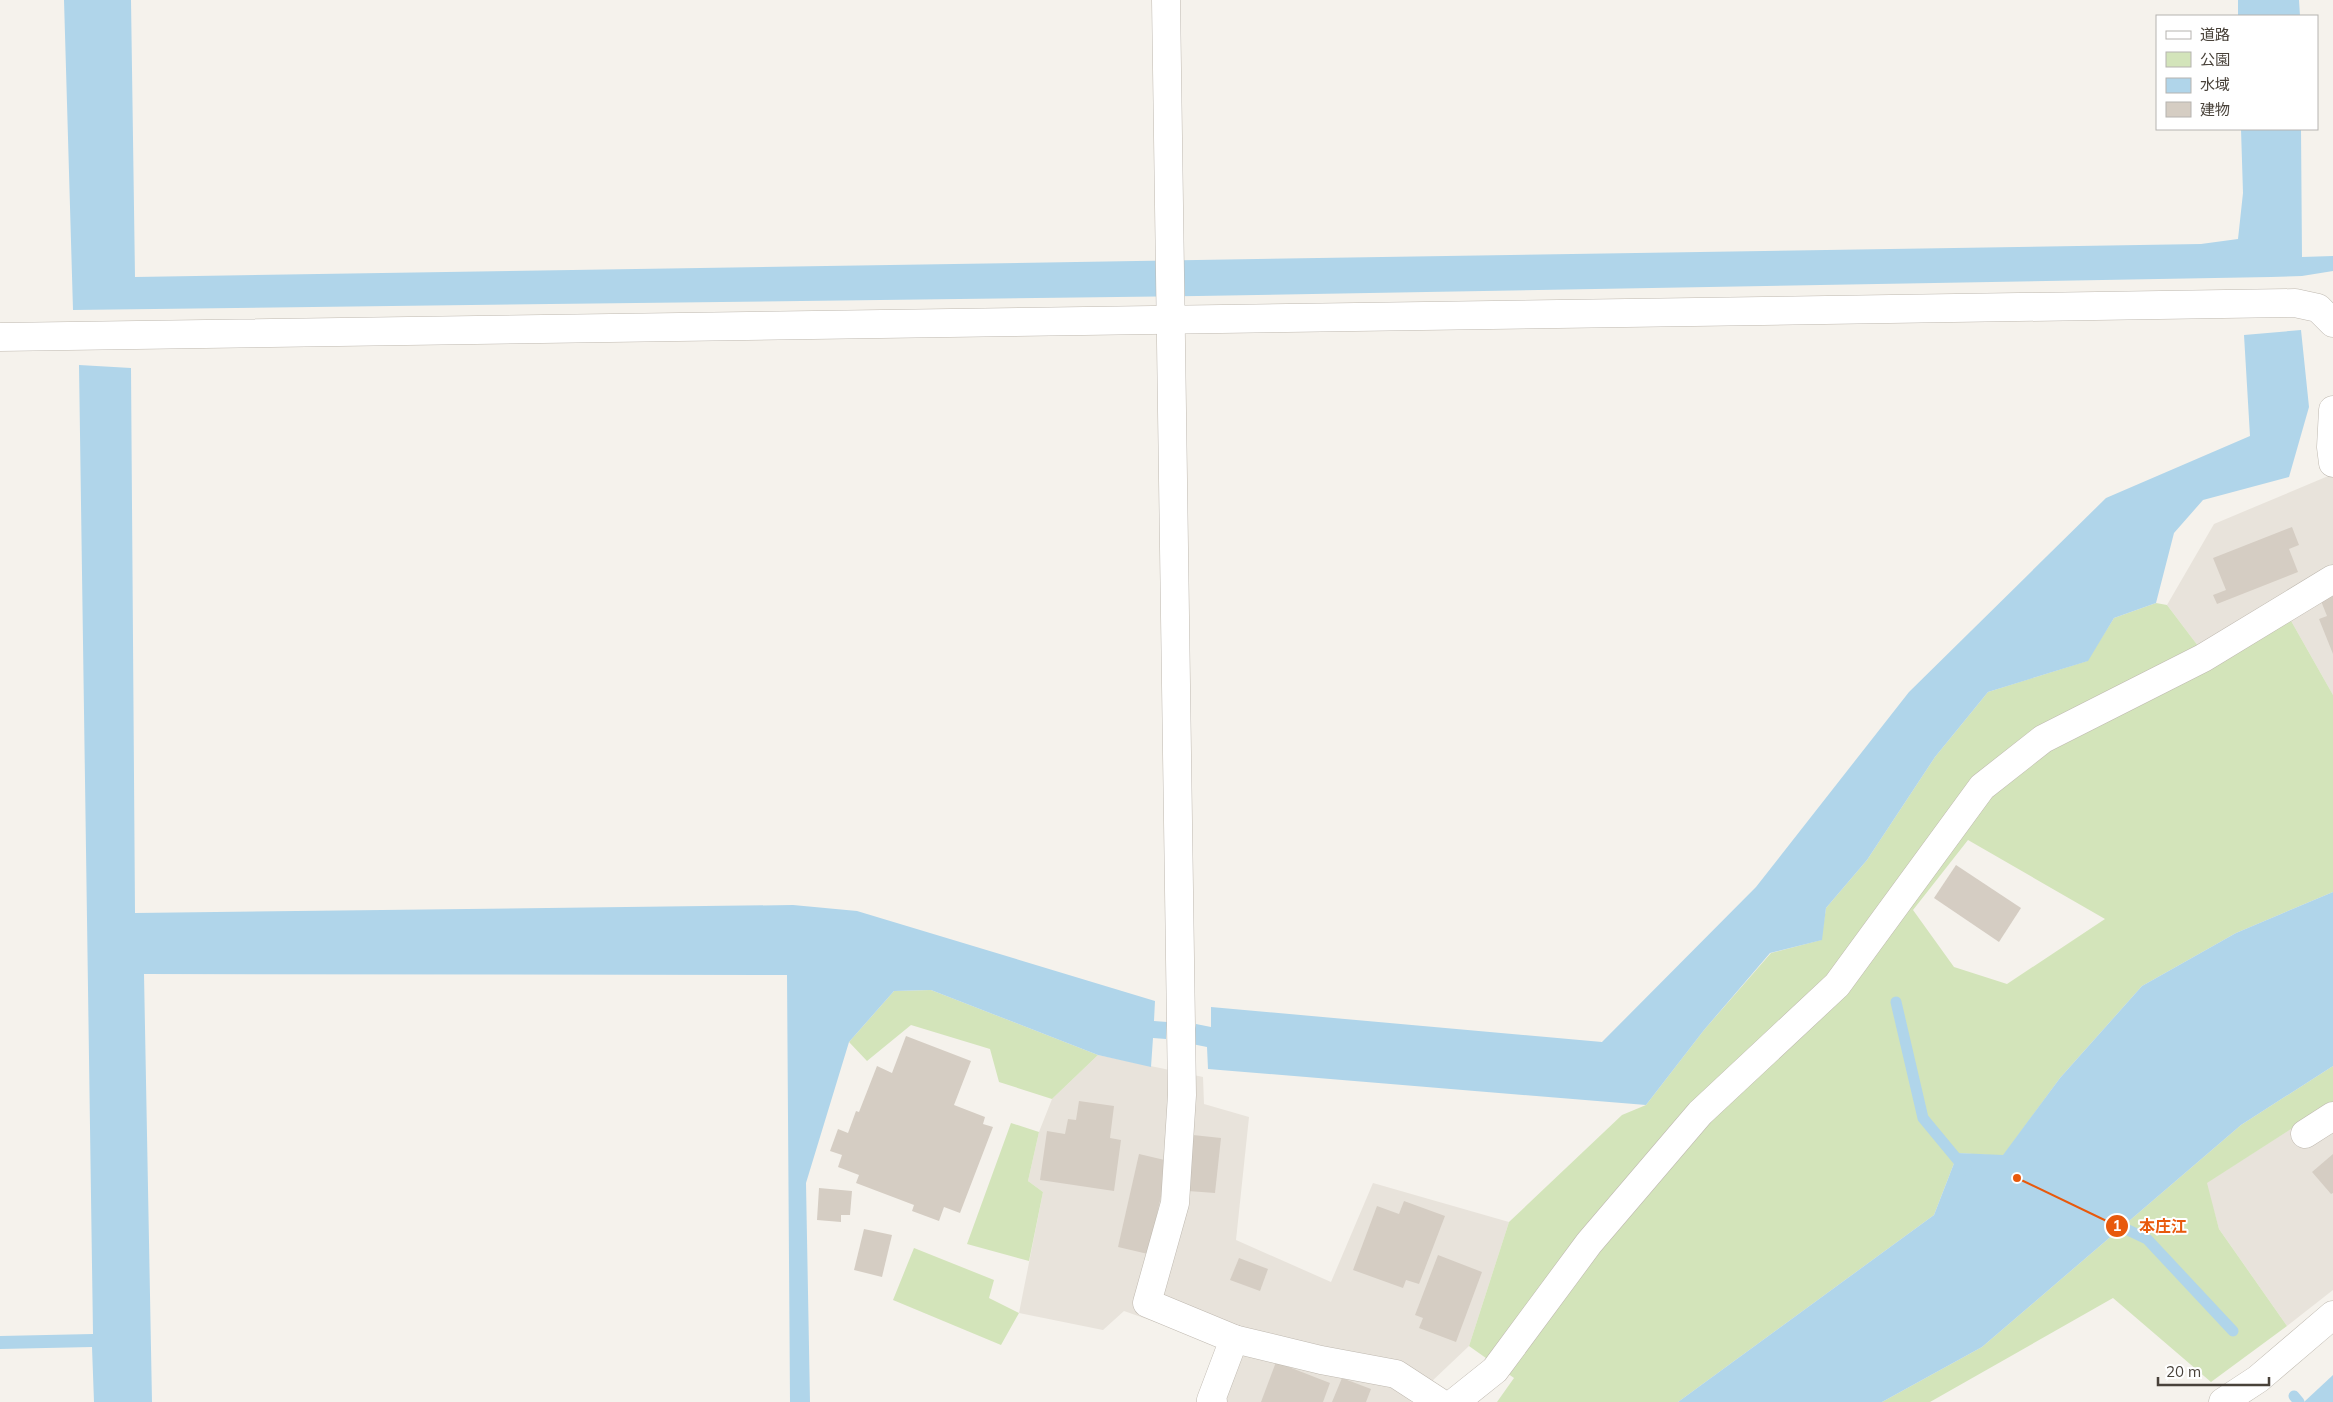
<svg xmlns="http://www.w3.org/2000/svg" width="2333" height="1402" font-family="Mulish,'Noto Sans JP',sans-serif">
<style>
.residential{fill:#e8e3db}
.green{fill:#d3e4ba;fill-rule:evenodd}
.water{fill:#b0d5ea}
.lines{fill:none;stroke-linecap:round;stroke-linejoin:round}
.stream{stroke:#b0d5ea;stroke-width:11}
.building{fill:#d5cdc3}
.minor-casing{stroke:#bfb9b0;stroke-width:29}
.minor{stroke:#fff;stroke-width:28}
.leader{fill:none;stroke:#e8590c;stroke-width:2}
.callout-dot{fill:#e8590c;stroke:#fff;stroke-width:2}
.mark-label{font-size:15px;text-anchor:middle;font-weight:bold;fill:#fff}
.callout-label{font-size:16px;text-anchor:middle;font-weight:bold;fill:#e8590c;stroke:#fff;stroke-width:4;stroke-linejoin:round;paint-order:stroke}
</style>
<rect width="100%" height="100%" fill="#f5f2ec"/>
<!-- residential -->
<g class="residential">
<polygon points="2333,474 2333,695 2290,619 2214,667 2167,605 2214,524"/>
<polygon points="1098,1055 1203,1077 1204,1104 1249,1117 1236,1240 1331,1282 1373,1183 1509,1222 1469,1346 1410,1402 1198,1402 1218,1344 1124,1311 1103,1330 1019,1313 1043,1192 1028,1181 1039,1132 1052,1099"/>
<polygon points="2333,1102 2333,1290 2287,1326 2219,1229 2206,1183"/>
</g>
<!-- green -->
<g class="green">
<path d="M2156 603 2167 605 2214 667 2290 619 2333 695V892L2236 933 2142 986 2060 1078 2003 1156 1958 1153 1934 1215 1678 1402H1497L1514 1378 1469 1346 1509 1222 1622 1115 1646 1105 1704 1030 1771 953 1821 940 1826 908 1867 860 1935 757 1988 692 2087 661 2114 618ZM1968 840 2105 919 2007 984 1954 967 1913 910Z"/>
<polygon points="931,990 1098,1055 1052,1099 999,1082 990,1049 911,1025 867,1061 849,1042 894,991"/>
<polygon points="2333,1066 2333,1102 2207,1183 2219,1229 2287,1326 2211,1382 2113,1298 1930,1402 1882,1402 1982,1347 2241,1125"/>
<polygon points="1011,1123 1039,1132 1028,1181 1043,1192 1029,1261 967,1244"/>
<polygon points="914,1248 994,1280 989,1298 1019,1313 1001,1345 893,1300"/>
</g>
<!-- water -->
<g class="water">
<polygon points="64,0 131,0 135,277 2201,244 2238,239 2243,193 2241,129 2301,129 2302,257 2333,256 2333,271 2302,276 2271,277 1198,296 73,310"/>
<polygon points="2238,0 2299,0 2300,16 2238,16"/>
<polygon points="2301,330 2309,407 2289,477 2203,500 2174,533 2156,603 2114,618 2088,661 1988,692 1935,757 1867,860 1826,908 1822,940 1770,953 1704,1030 1646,1105 1208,1069 1207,1047 1192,1044 1196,1024 1211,1027 1211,1007 1602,1042 1756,887 1909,692 2106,498 2250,436 2244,335"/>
<polygon points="79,365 131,368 135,913 793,905 857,911 1155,1001 1154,1021 1167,1022 1166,1039 1153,1038 1151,1067 1098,1055 931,990 894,991 849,1042 806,1183 810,1402 790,1402 787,975 144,974 152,1402 94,1402 92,1347 0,1349 0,1336 93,1334"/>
<polygon points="2333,892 2333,1066 2241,1125 1982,1347 1882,1402 1678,1402 1934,1215 1958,1153 2003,1155 2060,1078 2142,986 2236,933"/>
<polygon points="2333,1375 2333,1402 2304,1402"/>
</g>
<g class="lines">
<!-- stream -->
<g class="stream">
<polyline points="1896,1002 1923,1118 1966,1170"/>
<polyline points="2109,1221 2147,1239 2233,1331"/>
<polyline points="2294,1396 2299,1402"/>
</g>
</g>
<!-- building -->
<g class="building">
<polygon points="2292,527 2299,545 2289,549 2298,572 2217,604 2213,595 2226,590 2213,558"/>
<polygon points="2333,596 2333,654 2319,619 2327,616 2321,601"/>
<polygon points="1956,865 2021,908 1999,942 1934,898"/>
<polygon points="906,1036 971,1061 954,1105 985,1117 983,1124 993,1127 960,1213 944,1207 939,1221 912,1211 914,1205 856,1183 859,1175 838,1167 842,1155 830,1151 838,1129 848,1133 856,1111 859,1112 877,1066 892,1073"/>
<polygon points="1079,1101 1114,1106 1110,1138 1121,1140 1114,1191 1040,1180 1047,1131 1065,1134 1068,1119 1076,1120"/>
<polygon points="1193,1135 1221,1138 1215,1193 1188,1191"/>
<polygon points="1139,1154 1169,1161 1148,1254 1118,1247"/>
<polygon points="2333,1154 2333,1193 2331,1194 2312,1172"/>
<polygon points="819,1188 852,1191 850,1215 841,1215 841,1222 817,1220"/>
<polygon points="1404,1201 1445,1216 1419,1284 1406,1280 1403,1288 1353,1270 1377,1206 1399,1214"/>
<polygon points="864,1229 892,1235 882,1277 854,1270"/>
<polygon points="1438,1255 1482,1272 1456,1342 1419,1328 1423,1318 1415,1315"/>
<polygon points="1239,1258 1268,1269 1260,1291 1230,1280"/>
<polygon points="1276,1362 1330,1383 1323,1402 1261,1402"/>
<polygon points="1342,1378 1371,1389 1366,1402 1332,1402"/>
</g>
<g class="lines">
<defs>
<g id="minor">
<polyline points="1166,0 1182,1095 1175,1203 1147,1303 1234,1339 1211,1400 1213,1402"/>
<polyline points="0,337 2295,303 2318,308 2333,323"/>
<polyline points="2333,410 2331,447 2333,463"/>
<polyline points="2305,1134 2333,1116"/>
<polyline points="1234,1339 1321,1360 1396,1374 1439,1402"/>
<polyline points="1455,1402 1495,1370 1589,1243 1700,1113 1837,985 1982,787 2043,739 2203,658 2333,579"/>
<polyline points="2223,1402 2258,1379 2333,1315"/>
</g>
</defs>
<!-- minor casing -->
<use href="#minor" class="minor-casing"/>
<!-- minor -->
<use href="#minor" class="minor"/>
</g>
<!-- callouts -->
<path class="leader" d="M2017 1178L2117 1226"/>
<g class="callout-dot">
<circle cx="2017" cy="1178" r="5"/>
<circle cx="2117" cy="1226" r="12"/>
</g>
<g class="mark-label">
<text x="2117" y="1231">1</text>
</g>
<g class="callout-label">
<text x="2163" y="1232">本庄江</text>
</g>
<!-- legend -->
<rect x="2156" y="15" width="162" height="115" fill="#ffffff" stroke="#b6b3b0"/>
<rect x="2166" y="31" width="25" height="8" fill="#ffffff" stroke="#b6b3b0"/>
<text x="2200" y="40" font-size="15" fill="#49423a">道路</text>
<rect x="2166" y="52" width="25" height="15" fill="#d3e4ba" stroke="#b6b3b0"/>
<text x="2200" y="65" font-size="15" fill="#49423a">公園</text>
<rect x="2166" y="78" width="25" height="15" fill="#b0d5ea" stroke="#b6b3b0"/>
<text x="2200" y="90" font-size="15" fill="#49423a">水域</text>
<rect x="2166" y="102" width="25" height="15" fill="#d5cdc3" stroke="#b6b3b0"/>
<text x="2200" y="115" font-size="15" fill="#49423a">建物</text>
<!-- scale -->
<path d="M2158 1377v8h111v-8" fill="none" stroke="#49423a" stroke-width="2.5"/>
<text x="2166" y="1377" font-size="15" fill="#49423a" stroke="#ffffff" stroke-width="4" paint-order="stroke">20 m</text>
</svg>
